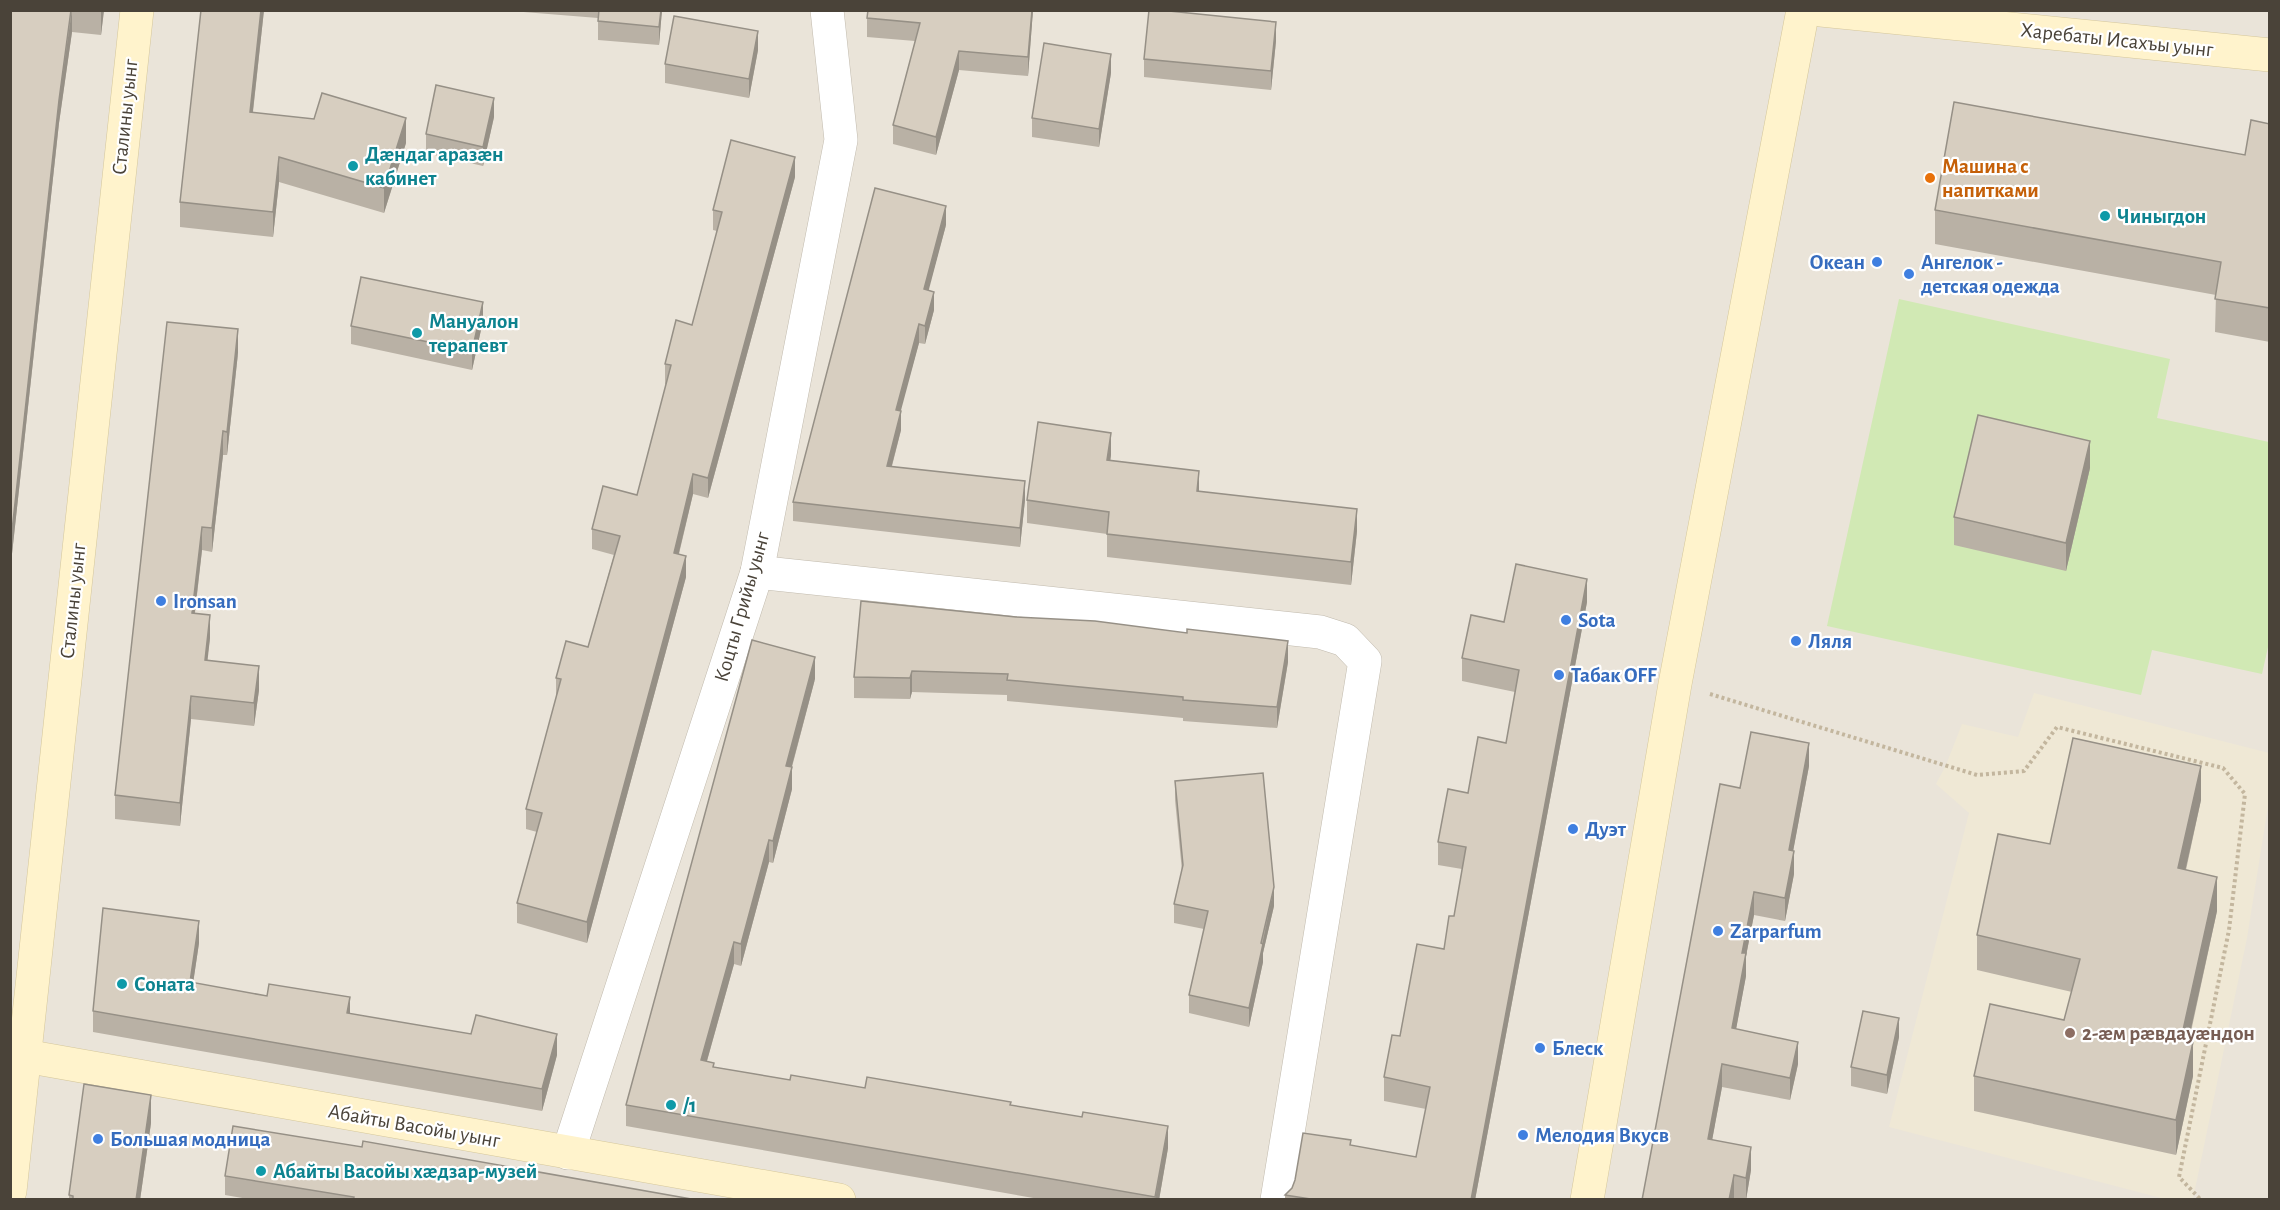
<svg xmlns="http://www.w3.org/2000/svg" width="2280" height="1210" font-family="'Alegreya Sans',sans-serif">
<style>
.residential{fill:#eae4d9}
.education{fill:#efe8d5}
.green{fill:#d1e9b4}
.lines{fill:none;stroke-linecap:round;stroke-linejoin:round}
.street-casing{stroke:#c1baad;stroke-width:34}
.secondary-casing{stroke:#d5c79b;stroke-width:34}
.path{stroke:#c3b69e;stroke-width:4;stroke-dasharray:3 3;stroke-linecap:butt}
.street{stroke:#fff;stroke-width:33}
.secondary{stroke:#fff3cc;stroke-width:33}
.wall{fill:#b9b1a5}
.shaded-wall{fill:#969086}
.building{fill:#d7cec0;stroke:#969086;stroke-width:1.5}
.culture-dot{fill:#0f9aa8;stroke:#fff;stroke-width:2}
.food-dot{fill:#e8710a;stroke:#fff;stroke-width:2}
.shop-dot{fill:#3f7fe0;stroke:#fff;stroke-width:2}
.education-dot{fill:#8d6e63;stroke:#fff;stroke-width:2}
.labels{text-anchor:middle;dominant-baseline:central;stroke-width:4.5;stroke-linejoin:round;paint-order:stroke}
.street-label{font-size:21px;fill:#4a4339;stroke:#fff}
.culture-label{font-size:21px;font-weight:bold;fill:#0d838f;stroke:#fff;text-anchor:start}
.food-label{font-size:21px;font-weight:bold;fill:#c56008;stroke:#fff;text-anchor:start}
.shop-label{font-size:21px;font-weight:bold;fill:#366cbe;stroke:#fff;text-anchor:start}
.education-label{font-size:21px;font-weight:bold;fill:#785e54;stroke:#fff;text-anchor:start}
</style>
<rect width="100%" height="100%" fill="#f6f2eb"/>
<!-- residential -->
<rect class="residential" x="11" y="11" width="2258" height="1188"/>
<!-- education -->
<polygon class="education" points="2034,693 2269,753 2269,800 2247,938 2193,1199 2165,1199 1889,1127 1969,813 1936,784 1946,765 1962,724 2018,737"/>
<!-- green -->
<polygon class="green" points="1899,299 2170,359 2157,418 2269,442 2270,638 2262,674 2152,650 2141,695 1827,626"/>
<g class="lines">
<defs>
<g id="street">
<polyline points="757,572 1320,632 1345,640 1365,661 1277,1200"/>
<polyline points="568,1153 757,572 841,140 827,10"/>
</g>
<g id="secondary">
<polyline points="1821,10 2270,55"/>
<polyline points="25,1056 839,1200"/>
<polyline points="10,1191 137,10"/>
<polyline points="1587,1200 1675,684 1803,10"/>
</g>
</defs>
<!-- street casing -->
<use href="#street" class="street-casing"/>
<!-- secondary casing -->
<use href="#secondary" class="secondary-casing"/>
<!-- path -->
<polyline class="path" points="1710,694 1977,775 2024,771 2057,727 2223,768 2245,794 2229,930 2179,1177 2201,1200"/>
<!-- street -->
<use href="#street" class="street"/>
<!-- secondary -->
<use href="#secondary" class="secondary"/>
</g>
<!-- wall -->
<g class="wall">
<polygon points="10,10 104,10 101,35 72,32 59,123 10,572"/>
<polygon points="201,10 264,10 253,112 406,143 384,213 279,182 273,237 180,227 180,202"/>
<polygon points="498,10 662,10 659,45 598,40 598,18"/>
<polygon points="1033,10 1028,76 959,70 936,155 893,144 893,125 915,41 867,37 867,18"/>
<polygon points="1276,41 1271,90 1144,77 1144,59"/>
<polygon points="758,50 749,98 665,83 665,64"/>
<polygon points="1111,73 1099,147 1032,137 1032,118"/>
<polygon points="494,117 483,166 426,153 426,134"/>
<polygon points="2270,124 2270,342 2215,332 2216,295 1935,244 1935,210 2245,155"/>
<polygon points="795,177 708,498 693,494 679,554 686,577 587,943 517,923 517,903 537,832 526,829 526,809 556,698 556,678 588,647 614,555 592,549 592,529 637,495 666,384 665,384 665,364 692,325 717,231 713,230 713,210"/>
<polygon points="946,225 928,290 934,310 925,344 919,343 900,411 901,430 892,466 1025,500 1020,547 793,521 793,502"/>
<polygon points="483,321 472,370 351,344 351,326"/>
<polygon points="238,353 227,455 223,455 212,552 202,550 195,613 210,638 207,660 259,690 254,726 191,719 180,826 115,819 115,795"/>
<polygon points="1111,455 1110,461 1199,491 1357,531 1351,585 1107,557 1107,534 1027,523 1027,500"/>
<polygon points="2090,468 2066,571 1954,545 1954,517"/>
<polygon points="861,601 1288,662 1277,728 1183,721 1183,718 1007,701 1007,695 912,692 910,699 854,698 854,677"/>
<polygon points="1587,602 1475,1200 1285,1200 1285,1195 1351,1146 1416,1157 1426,1109 1384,1101 1384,1077 1400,1036 1444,949 1454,916 1462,869 1438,865 1438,842 1468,793 1506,743 1515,692 1462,681 1462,658 1504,622"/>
<polygon points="815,679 792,767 792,789 773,863 769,862 741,966 734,964 707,1061 714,1067 790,1080 865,1088 1011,1105 1168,1148 1159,1200 1045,1200 626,1126 626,1105"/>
<polygon points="1809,766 1793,851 1794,874 1785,921 1754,915 1746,956 1746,976 1736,1029 1798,1064 1790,1100 1722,1087 1712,1140 1751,1170 1746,1200 1734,1198 1642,1200 1740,788"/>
<polygon points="1175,781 1274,906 1263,953 1263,962 1249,1027 1189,1013 1189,995 1204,929 1174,923 1174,904 1182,871 1175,800"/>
<polygon points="2201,800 2186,870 2217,911 2189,1041 2193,1076 2176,1155 1974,1111 1974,1076 2064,1020 2072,992 1977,970 1977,935 2050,844"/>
<polygon points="199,943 193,983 557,1055 542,1111 93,1032 93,1011"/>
<polygon points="1899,1037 1887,1094 1851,1086 1851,1067"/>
<polygon points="151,1123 140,1200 69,1200 69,1195"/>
<polygon points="225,1176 697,1200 254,1200 225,1195"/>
</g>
<!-- shaded-wall -->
<g class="shaded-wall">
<polygon points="72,10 72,32 59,123 10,572 10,549 59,100"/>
<polygon points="101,10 104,10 101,35"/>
<polygon points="261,10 264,10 250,137 250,112"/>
<polygon points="661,10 662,10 659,45 659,27"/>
<polygon points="1032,10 1033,10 1028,76 1028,57"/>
<polygon points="1276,22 1276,41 1271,90 1271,71"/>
<polygon points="758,31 758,50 749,98 749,79"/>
<polygon points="959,51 959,70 936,155 936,137"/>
<polygon points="1111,54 1111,73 1099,147 1099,129"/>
<polygon points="494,98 494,117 483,166 483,147"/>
<polygon points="406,118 406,143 384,213 384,188"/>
<polygon points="279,157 279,182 273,237 273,212"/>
<polygon points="795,157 795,177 708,498 708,478"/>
<polygon points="946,206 946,225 924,308 924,289"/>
<polygon points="934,292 934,310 925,344 925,326"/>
<polygon points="483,302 483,321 472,370 472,351"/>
<polygon points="919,324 919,343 896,429 896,410"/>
<polygon points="238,329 238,353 227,455 227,432"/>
<polygon points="901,411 901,430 887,484 887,466"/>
<polygon points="223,431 223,455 212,552 212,528"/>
<polygon points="1111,433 1111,455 1107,483 1107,460"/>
<polygon points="2090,441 2090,468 2066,571 2066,543"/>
<polygon points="1199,471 1199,493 1197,491"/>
<polygon points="693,474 693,494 674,573 674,553"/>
<polygon points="1025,481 1025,500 1020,547 1020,528"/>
<polygon points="1357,509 1357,531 1351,585 1351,562"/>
<polygon points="202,527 202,550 192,636 192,613"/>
<polygon points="686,556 686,577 587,943 587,922"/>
<polygon points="1587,579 1587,602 1475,1200 1471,1200"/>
<polygon points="210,615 210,638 205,683 205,660"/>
<polygon points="1288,641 1288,662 1277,728 1277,707"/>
<polygon points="815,657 815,679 786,788 786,766"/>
<polygon points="259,666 259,690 254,726 254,703"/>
<polygon points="912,671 912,692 910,699 910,678"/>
<polygon points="191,696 191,719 180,826 180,803"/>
<polygon points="1809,743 1809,766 1789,873 1789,850"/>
<polygon points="2201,766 2201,800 2178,903 2178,868"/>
<polygon points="792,767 792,789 773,863 773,841"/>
<polygon points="769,840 769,862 741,966 741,944"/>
<polygon points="1794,851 1794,874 1785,921 1785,898"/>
<polygon points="2217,877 2217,911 2181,1074 2181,1039"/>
<polygon points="1274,887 1274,906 1263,953 1263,962 1249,1027 1249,1008"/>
<polygon points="1754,892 1754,915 1746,956 1746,976 1732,1051 1732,1028 1742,953"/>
<polygon points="199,921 199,943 190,1004 190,982"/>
<polygon points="734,942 734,964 701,1082 701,1060"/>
<polygon points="350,997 350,1019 347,1013"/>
<polygon points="1899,1018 1899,1037 1887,1094 1887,1075"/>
<polygon points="557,1034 557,1055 542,1111 542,1089"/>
<polygon points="1798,1042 1798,1064 1790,1100 1790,1078"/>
<polygon points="2193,1042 2193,1076 2176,1155 2176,1120"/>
<polygon points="1722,1064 1722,1087 1708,1162 1708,1139"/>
<polygon points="151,1095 151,1123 140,1200 136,1200"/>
<polygon points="1168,1126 1168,1148 1159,1200 1155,1200"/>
<polygon points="1751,1147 1751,1170 1746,1200 1746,1178"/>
<polygon points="1734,1175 1734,1200 1729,1200"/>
</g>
<!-- building -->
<g class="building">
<polygon points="10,10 71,10 59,100 10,549"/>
<polygon points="201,10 261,10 250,112 314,119 322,93 406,118 384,188 279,157 273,212 180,202"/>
<polygon points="599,10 661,10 659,27 598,21"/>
<polygon points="868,10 1032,10 1028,57 959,51 936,137 893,125 920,23 867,18"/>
<polygon points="1149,10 1159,10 1276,22 1271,71 1144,59"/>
<polygon points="674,16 758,31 749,79 665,64"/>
<polygon points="1044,43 1111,54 1099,129 1032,118"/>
<polygon points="436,85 494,98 483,147 426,134"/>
<polygon points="1954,102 2245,155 2251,120 2270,124 2270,308 2215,299 2221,262 1935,210"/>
<polygon points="731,140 795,157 708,478 693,474 674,553 686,556 587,922 517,903 542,813 526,809 561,679 556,678 566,641 588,647 620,536 592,529 603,486 637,495 671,365 665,364 676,320 692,325 722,212 713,210"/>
<polygon points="875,188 946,206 924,289 934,292 925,326 919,324 896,410 901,411 887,466 1025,481 1020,528 793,502"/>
<polygon points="361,277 483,302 472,351 351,326"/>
<polygon points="167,322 238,329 227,432 223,431 212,528 202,527 192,613 210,615 205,660 259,666 254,703 191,696 180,803 115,795"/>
<polygon points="1978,415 2090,441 2066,543 1954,517"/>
<polygon points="1038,422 1111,433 1107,460 1199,471 1197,491 1357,509 1351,562 1107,534 1109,512 1027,500"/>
<polygon points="1516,564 1587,579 1471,1200 1317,1200 1285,1195 1292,1188 1295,1180 1303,1133 1351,1140 1350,1145 1416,1157 1430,1087 1384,1077 1392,1035 1400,1036 1417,944 1444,949 1449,916 1454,916 1466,847 1438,842 1448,789 1468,793 1478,737 1506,743 1519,670 1462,658 1471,615 1504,622"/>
<polygon points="861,601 1016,617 1095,621 1187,633 1187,629 1288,641 1277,707 1183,700 1183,697 1007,680 1008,674 912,671 910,678 854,677"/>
<polygon points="752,640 815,657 786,766 792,767 773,841 769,840 741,944 734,942 701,1060 714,1063 713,1067 790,1080 791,1075 865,1088 867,1077 1011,1102 1010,1105 1082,1117 1083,1112 1168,1126 1155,1197 626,1105"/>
<polygon points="1751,732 1809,743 1789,850 1794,851 1785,898 1754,892 1742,953 1746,953 1732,1028 1798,1042 1790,1078 1722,1064 1708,1139 1751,1147 1746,1178 1734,1175 1729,1200 1642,1200 1720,784 1740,788"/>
<polygon points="2073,738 2201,766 2178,868 2217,877 2181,1039 2193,1042 2176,1120 1974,1076 1990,1004 2064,1020 2080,959 1977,935 1998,834 2050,844"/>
<polygon points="1263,773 1274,887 1261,943 1263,944 1249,1008 1189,995 1208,911 1174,904 1183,865 1175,781"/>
<polygon points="103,908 199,921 190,982 267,996 269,984 350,997 347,1013 471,1034 476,1015 557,1034 542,1089 93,1011"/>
<polygon points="1863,1011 1899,1018 1887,1075 1851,1067"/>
<polygon points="84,1084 151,1095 136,1200 73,1200 73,1196 69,1195"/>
<polygon points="233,1126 362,1147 363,1141 697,1200 431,1200 426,1199 426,1200 353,1200 354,1197 225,1176"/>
</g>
<!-- markers -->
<g class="culture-dot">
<circle cx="353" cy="166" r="6"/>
<circle cx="2105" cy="216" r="6"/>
<circle cx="417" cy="333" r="6"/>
<circle cx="122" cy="984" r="6"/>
<circle cx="671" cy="1105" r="6"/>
<circle cx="261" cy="1171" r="6"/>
</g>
<circle class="food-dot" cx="1930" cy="178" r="6"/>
<g class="shop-dot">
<circle cx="1877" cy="262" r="6"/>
<circle cx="1909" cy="274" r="6"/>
<circle cx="161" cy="601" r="6"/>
<circle cx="1566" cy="620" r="6"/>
<circle cx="1796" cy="641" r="6"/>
<circle cx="1559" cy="675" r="6"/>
<circle cx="1573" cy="829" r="6"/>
<circle cx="1718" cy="931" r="6"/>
<circle cx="1540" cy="1048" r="6"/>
<circle cx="1523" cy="1135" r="6"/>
<circle cx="98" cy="1139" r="6"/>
</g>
<circle class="education-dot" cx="2070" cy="1033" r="6"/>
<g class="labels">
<!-- street labels -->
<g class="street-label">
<text transform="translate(2117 40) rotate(6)">Харебаты Исахъы уынг</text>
<text transform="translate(125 117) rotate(-84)">Сталины уынг</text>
<text transform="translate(73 601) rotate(-84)">Сталины уынг</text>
<text transform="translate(742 607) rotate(-74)">Коцты Грийы уынг</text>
<text transform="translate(414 1126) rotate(10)">Абайты Васойы уынг</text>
</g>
<!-- culture labels -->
<g class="culture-label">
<text x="365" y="154">Дæндаг аразæн<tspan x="365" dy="24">кабинет</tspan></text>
<text x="2117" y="216">Чиныгдон</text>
<text x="429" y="321">Мануалон<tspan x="429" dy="24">терапевт</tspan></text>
<text x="134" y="984">Соната</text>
<text x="683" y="1105">/1</text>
<text x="273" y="1171">Абайты Васойы хæдзар-музей</text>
</g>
<!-- food labels -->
<g class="food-label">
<text x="1942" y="166">Машина с<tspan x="1942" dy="24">напитками</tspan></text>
</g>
<!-- shop labels -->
<g class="shop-label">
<text x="1865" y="262" text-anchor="end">Океан</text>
<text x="1921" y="262">Ангелок -<tspan x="1921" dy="24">детская одежда</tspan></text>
<text x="173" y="601">Ironsan</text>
<text x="1578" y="620">Sota</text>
<text x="1808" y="641">Ляля</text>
<text x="1571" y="675">Табак OFF</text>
<text x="1585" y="829">Дуэт</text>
<text x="1730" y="931">Zarparfum</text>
<text x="1552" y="1048">Блеск</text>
<text x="1535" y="1135">Мелодия Вкусв</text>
<text x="110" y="1139">Большая модница</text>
</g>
<!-- education labels -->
<g class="education-label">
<text x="2082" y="1033">2-æм рӕвдауӕндон</text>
</g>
</g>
<!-- border -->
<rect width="2280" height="1210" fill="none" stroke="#4a4339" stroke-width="24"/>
</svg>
